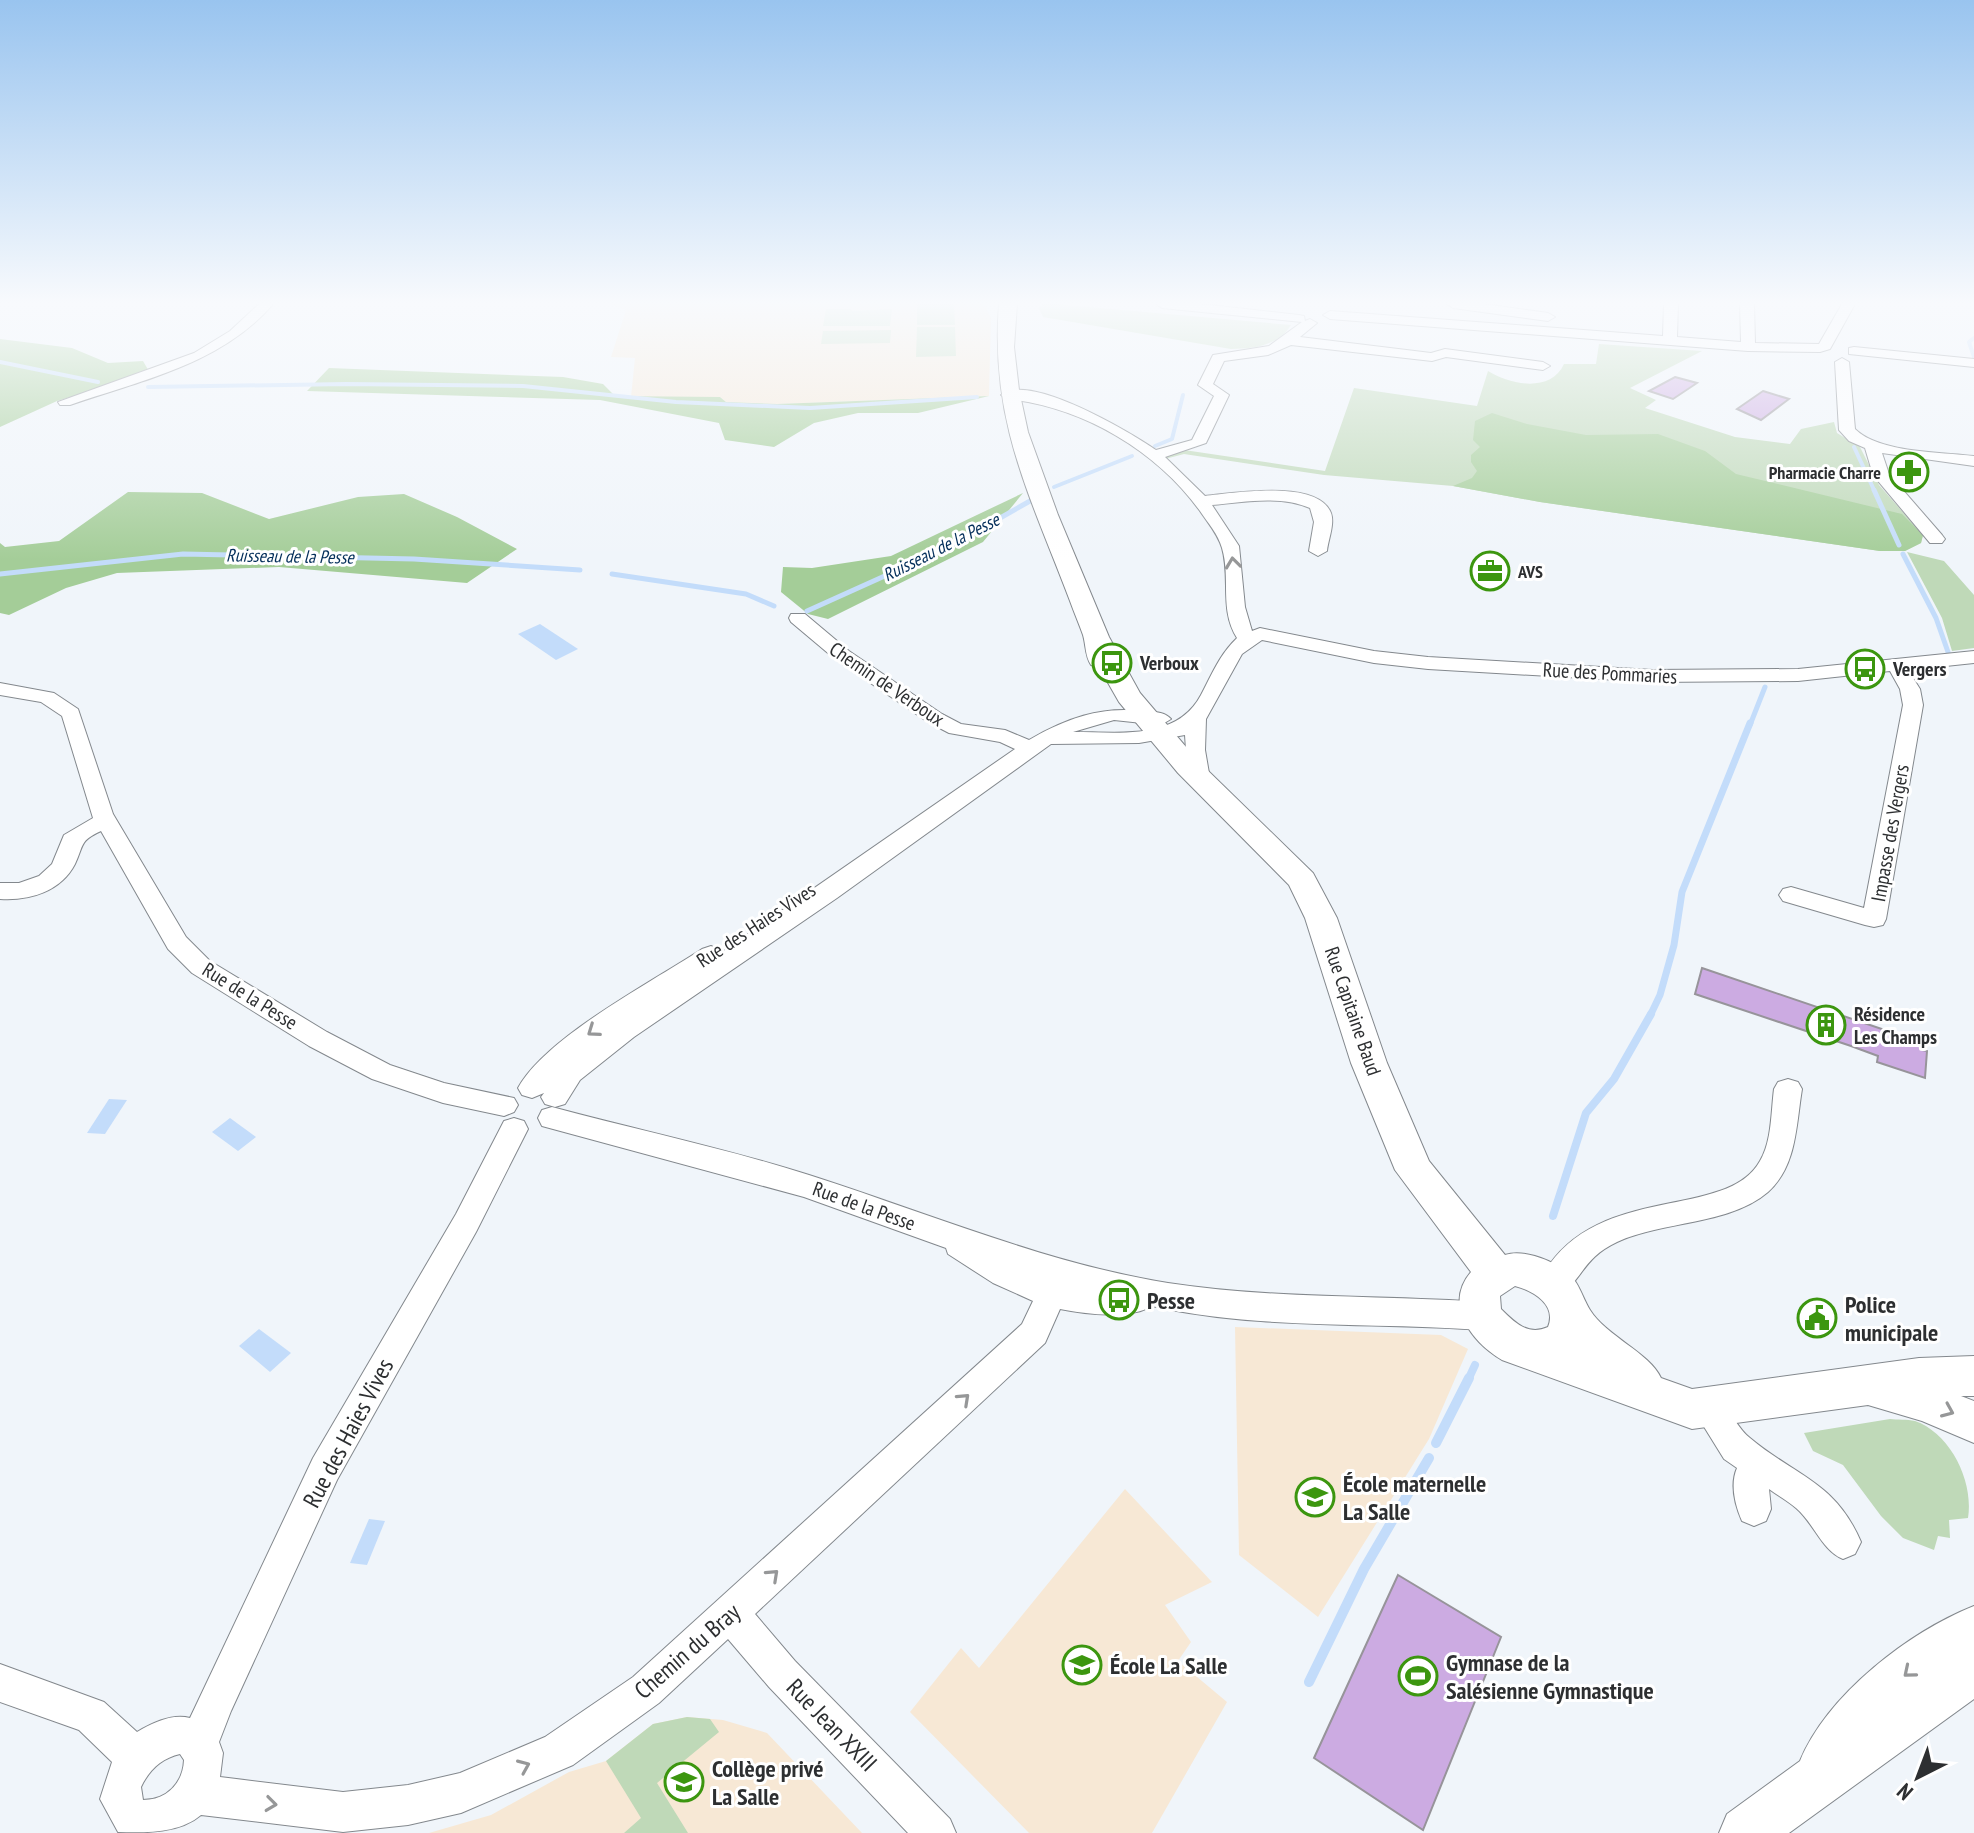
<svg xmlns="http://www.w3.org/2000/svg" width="1974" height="1833" font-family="'PT Sans Narrow',sans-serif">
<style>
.education{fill:#f7e8d5}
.green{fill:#bfd9b8}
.forest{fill:#a4cd98}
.water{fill:#c3dcfa}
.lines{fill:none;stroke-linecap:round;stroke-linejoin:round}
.stream-far4{stroke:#c3dcfa;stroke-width:4}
.stream-far3{stroke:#c3dcfa;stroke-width:5}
.stream-far2{stroke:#c3dcfa;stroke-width:7}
.stream-far1{stroke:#c3dcfa;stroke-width:8}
.stream{stroke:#c3dcfa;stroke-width:10}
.building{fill:#ccabe2;stroke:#97949a;stroke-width:2}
.street-casing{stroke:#83888d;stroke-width:2}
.secondary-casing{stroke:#83888d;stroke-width:2}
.street{fill:#fff;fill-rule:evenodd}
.secondary{fill:#fff;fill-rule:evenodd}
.oneway{stroke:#969798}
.labels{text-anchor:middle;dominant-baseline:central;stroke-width:6;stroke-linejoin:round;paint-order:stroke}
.far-poi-label{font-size:18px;font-weight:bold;fill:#2d2f31;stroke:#fff;text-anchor:end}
.far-water-label{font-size:18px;font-style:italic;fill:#032e5a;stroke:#fff}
.poi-label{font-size:20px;font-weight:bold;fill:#2d2f31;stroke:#fff;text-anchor:start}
.street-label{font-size:20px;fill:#2d2f31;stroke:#fff}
.near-poi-label{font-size:24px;font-weight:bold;fill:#2d2f31;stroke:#fff;text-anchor:start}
.near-street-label{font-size:24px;fill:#2d2f31;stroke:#fff}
</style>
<rect width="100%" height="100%" fill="#f0f5fa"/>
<!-- education -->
<g class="education">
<polygon points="610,304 984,304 991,318 989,396 777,404 726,402 720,397 631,397 635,358 611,357 626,310"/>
<polygon points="1235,1327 1441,1335 1468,1349 1429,1439 1318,1617 1239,1555"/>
<polygon points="1125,1489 1212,1582 1165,1605 1191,1642 1178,1661 1227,1702 1152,1833 1029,1833 910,1712 961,1648 979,1668"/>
<polygon points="687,1717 723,1720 767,1733 862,1833 413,1833 429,1833 491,1815 569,1772 606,1761 653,1724"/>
</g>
<!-- green -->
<g class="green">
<polygon points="917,304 954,304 955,325 917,325"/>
<path d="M1043 304H1055L1291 325C1278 346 1253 349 1231 349L1043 317 1039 308Z"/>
<polygon points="826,309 851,309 852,311 892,309 890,326 823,326"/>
<polygon points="917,327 955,327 956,356 916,357"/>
<polygon points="891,330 890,343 821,344 823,331"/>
<path d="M1599 344 1702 351 1630 388 1656 400 1645 408 1735 437 1790 444 1801 429 1834 422 1837 433 1860 447 1879 485 1923 535 1921 543 1905 551H1880L1540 502 1453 486 1324 475 1184 454 1165 459 1161 457 1184 450 1325 471 1354 388 1477 406 1488 371C1510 385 1551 393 1564 364H1596Z"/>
<polygon points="1907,552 1944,561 1974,595 1974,648 1952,651 1942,618"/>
<path d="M1890 1419C1897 1420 1907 1419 1915 1421 1950 1433 1974 1481 1968 1518L1949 1520 1950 1538 1938 1536 1934 1550 1903 1538 1881 1516 1843 1465 1813 1451 1804 1433Z"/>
<polygon points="687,1717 710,1719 719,1732 657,1783 688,1833 624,1833 641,1818 606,1761 653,1724"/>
</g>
<!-- forest -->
<g class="forest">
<polygon points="0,339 72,348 108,363 143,361 150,373 57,401 0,427"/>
<polygon points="329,368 563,377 603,384 615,396 720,397 726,402 777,404 989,396 918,413 858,413 814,423 774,447 725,440 719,423 600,400 307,391"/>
<polygon points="1492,413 1527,424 1586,435 1658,434 1705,451 1736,474 1902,514 1923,535 1921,543 1905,551 1880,551 1540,502 1453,486 1472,478 1477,471 1471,462 1471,455 1480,447 1473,440 1475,421"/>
<polygon points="128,492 202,493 269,519 358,497 404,494 457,517 517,549 467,583 279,567 117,573 66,588 9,615 0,613 0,543 5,547 59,541"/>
<polygon points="1023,493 983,542 828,619 808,614 781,592 783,567 812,568 891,556"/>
</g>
<!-- water -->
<g class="water">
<polygon points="540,624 578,649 556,660 518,634"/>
<polygon points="109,1099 127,1100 105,1134 87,1133"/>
<polygon points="230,1118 256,1137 238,1151 212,1132"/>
<polygon points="259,1329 291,1353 270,1372 239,1346"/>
<polygon points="369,1519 385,1521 367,1565 350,1563"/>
</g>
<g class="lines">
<!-- stream-far4 -->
<g class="stream-far4">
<polyline points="1974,338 1969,342 1974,357"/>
<polyline points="0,362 98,382"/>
<polyline points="148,387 346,384 523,386 676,402 810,408 977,397"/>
<polyline points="1155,446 1172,439 1183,395"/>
<polyline points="1854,447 1875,492"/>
<polyline points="1054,487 1132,456"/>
</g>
<!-- stream-far3 -->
<g class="stream-far3">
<polyline points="1874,490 1899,545"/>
<polyline points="1903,554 1936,618 1948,652"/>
<polyline points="0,574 183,554 414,559 580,570"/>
<polyline points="612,574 746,594 774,606"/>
<polyline points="807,611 949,547 1030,501"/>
<polyline points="1750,725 1765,687"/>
</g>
<!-- stream-far2 -->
<polyline class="stream-far2" points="1650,1016 1660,995 1674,945 1682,892 1750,723"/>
<!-- stream-far1 -->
<g class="stream-far1">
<polyline points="1553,1216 1586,1113 1614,1079 1651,1014"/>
<polyline points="1468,1380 1475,1365"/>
</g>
<!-- stream -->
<g class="stream">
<polyline points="1436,1443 1469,1378"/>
<polyline points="1309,1682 1364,1569 1429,1458"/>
</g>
</g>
<!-- building -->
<g class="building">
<polygon points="1675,377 1697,383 1673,399 1649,391"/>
<polygon points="1763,391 1789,399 1761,420 1737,409"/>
<polygon points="1702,968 1923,1043 1922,1050 1927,1051 1925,1078 1877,1062 1878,1056 1851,1046 1695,994"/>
<polygon points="1398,1575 1501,1637 1423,1830 1314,1758"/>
</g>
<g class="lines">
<defs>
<g id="street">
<path d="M259 304H273C222 364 142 380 70 405H60L58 402 194 353 230 331Z"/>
<path d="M1156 304H1201L1299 315 1304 316 1305 321 1310 319 1317 323 1300 337 1431 353 1445 349 1543 362 1550 366 1543 370 1446 357 1432 361 1291 345 1268 355 1224 361 1213 384 1229 395 1206 443 1165 457 1205 496C1234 493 1318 479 1331 513 1335 524 1328 540 1327 551L1318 556 1309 551 1314 522 1310 508C1280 495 1243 502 1212 505L1239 546 1245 607 1252 631 1260 628 1374 651 1428 657 1652 670 1798 669 1974 651V663L1908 670 1920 689 1923 705 1886 919 1883 925 1874 927 1865 925 1783 901 1779 895 1783 889 1791 887 1864 908 1903 705 1900 689 1890 671 1798 681 1652 682 1428 669 1374 663 1262 640 1242 654 1206 719 1205 750 1210 779 1207 784H1191L1188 779 1185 735 1139 743 1051 744 837 898 634 1037 580 1080 565 1104 555 1107 545 1104 541 1097 544 1093 532 1098 522 1095 518 1088C546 1037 652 982 702 949L711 946 722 952 1015 749 1000 742 949 733 928 722 835 659 791 622 789 618 791 614H805L849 651 942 714 961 724 1005 730 1029 740C1065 719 1100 706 1142 711 1153 712 1164 711 1171 719L1161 725 1114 720 1073 732C1118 732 1177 741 1201 695 1212 674 1220 654 1237 638 1219 610 1231 578 1222 548 1218 534 1208 523 1200 511 1156 450 1082 407 1008 399L1001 395C1029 372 1130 432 1156 450L1192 440 1214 396 1198 385 1213 355 1269 346 1302 322 1162 308Z"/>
<polygon points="1447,304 1484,304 1548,313 1555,317 1548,321 1453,308"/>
<polygon points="1664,304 1678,304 1677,337 1741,342 1740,304 1754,304 1755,343 1819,344 1842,304 1855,304 1830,349 1820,352 1748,351 1330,319 1323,315 1330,311 1663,336"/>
<polygon points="1854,347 1974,359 1974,367 1849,354 1849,348"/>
<path d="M1842 358 1849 362 1855 429C1879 453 1941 452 1974 456V466L1882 453 1889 474 1942 535 1945 539 1942 543H1930L1873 475 1865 448 1849 441 1839 430 1835 362Z"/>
<path d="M0 683 54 693 78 709 113 814 186 937 210 961 327 1032 390 1065 444 1083 514 1098 518 1105 514 1112 504 1116 443 1103 372 1079 309 1046 192 973 168 949 101 831C79 841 84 845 75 864 61 891 30 901 0 899V883H19L39 876 52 864 64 835 93 818 62 716 41 702 0 695Z"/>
<path d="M1788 1079 1798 1082 1802 1089C1796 1125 1797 1166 1768 1192 1730 1225 1662 1221 1617 1242 1587 1256 1585 1272 1565 1292 1558 1299 1550 1296 1542 1293L1538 1284C1588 1179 1726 1223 1760 1161 1772 1141 1771 1112 1774 1089L1778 1082Z"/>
<path d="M552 1107C637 1130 725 1148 809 1175 928 1213 1045 1263 1168 1283 1272 1299 1377 1295 1482 1302L1493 1306 1498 1316 1493 1326 1482 1330C1373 1322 1259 1330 1152 1306 1130 1320 1085 1314 1060 1309L1045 1343 755 1614 795 1661 950 1819 956 1833H908L769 1687 728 1639 659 1703 573 1765 461 1813 408 1825 343 1832 201 1815C180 1833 147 1833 118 1832L100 1799 112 1762 79 1730 0 1702V1664L104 1702 137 1732C152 1723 172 1713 190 1718L313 1458 456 1214 504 1121 514 1118 524 1121 528 1129 476 1232 337 1480 231 1711 219 1742 223 1753 220 1777 343 1792 408 1785 460 1773 545 1737 633 1677 1022 1324 1033 1301 993 1283 948 1254 946 1248 804 1197 542 1126 538 1118 542 1110ZM180 1754 184 1760C183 1783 167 1800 143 1800L141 1787C149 1770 162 1758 180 1754Z"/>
<path d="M1709 1394C1730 1402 1733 1425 1750 1438 1795 1476 1835 1481 1861 1542L1855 1554 1843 1559C1822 1551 1814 1523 1796 1508 1788 1501 1777 1495 1769 1489L1771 1509 1766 1521 1754 1526 1742 1521C1735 1505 1730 1484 1737 1468L1724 1459 1693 1409 1697 1398Z"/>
</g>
<g id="secondary">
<path d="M999 304H1017L1014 347 1019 390 1028 432 1058 515 1109 637 1140 693 1198 761 1313 873 1337 918 1387 1063 1429 1161 1505 1255C1522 1249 1548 1259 1563 1269 1579 1280 1581 1295 1590 1310 1606 1336 1650 1353 1661 1378L1692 1389 1919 1358 1974 1356V1396H1961L1974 1401V1443L1922 1421 1868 1405 1692 1429 1502 1360C1472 1342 1443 1305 1471 1272L1395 1170 1351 1063 1305 918 1289 885 1178 773 1119 702 1099 667 1091 665C1085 656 1086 645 1083 635 1079 624 1074 612 1070 601 1030 495 990 422 999 304ZM1515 1286C1534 1291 1557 1305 1548 1327 1528 1336 1515 1323 1501 1309L1500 1296Z"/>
<path d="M1974 1606V1699L1789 1833H1719L1727 1814 1800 1761C1828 1694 1909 1632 1974 1606Z"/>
</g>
</defs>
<!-- street casing -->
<use href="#street" class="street-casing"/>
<!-- secondary casing -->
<use href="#secondary" class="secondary-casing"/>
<!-- street -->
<use href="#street" class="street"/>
<!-- secondary -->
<use href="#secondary" class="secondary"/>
</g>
<!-- one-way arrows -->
<defs><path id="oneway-chevron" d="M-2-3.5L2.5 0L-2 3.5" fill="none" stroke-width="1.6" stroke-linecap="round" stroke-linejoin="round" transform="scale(2)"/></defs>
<g class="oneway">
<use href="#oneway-chevron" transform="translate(1233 563) rotate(-97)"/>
<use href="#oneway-chevron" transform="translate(593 1031) rotate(145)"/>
<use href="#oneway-chevron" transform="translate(964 1399) rotate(-43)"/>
<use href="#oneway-chevron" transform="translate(1948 1411) rotate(23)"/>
<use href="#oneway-chevron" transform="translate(773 1575) rotate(-43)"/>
<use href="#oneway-chevron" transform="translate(1909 1672) rotate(140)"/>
<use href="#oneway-chevron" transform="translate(524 1766) rotate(-23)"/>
<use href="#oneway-chevron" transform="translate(271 1804) rotate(7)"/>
</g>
<!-- sky -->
<linearGradient id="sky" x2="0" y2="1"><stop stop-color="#99c4ef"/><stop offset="0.54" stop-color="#f8fafd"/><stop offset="1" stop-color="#f8fafd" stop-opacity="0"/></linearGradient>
<rect width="1974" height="561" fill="url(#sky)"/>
<!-- icons -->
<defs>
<symbol id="pharmacy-ring" viewBox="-11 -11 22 22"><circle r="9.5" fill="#fff" stroke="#3c960f" stroke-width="1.5"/><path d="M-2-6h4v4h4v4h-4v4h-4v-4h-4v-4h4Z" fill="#3c960f"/></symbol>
<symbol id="office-ring" viewBox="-11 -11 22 22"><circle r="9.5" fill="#fff" stroke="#3c960f" stroke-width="1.5"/><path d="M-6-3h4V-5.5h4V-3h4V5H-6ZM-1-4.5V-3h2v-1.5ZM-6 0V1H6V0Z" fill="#3c960f"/></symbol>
<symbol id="bus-ring" viewBox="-11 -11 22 22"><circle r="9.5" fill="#fff" stroke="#3c960f" stroke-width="1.5"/><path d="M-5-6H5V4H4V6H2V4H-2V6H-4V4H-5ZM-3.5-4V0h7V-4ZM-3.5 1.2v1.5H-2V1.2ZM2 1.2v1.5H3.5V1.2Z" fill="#3c960f"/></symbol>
<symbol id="building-ring" viewBox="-11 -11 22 22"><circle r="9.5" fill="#fff" stroke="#3c960f" stroke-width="1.5"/><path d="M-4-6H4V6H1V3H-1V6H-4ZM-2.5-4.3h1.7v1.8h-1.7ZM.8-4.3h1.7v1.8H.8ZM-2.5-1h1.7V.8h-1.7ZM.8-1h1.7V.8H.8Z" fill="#3c960f"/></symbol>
<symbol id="civic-ring" viewBox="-11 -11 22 22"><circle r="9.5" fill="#fff" stroke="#3c960f" stroke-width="1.5"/><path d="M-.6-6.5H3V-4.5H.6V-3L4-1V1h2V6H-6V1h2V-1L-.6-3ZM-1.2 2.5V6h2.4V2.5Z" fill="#3c960f"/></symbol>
<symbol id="school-ring" viewBox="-11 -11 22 22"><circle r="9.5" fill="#fff" stroke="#3c960f" stroke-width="1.5"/><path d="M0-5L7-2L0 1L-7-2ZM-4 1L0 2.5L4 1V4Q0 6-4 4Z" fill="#3c960f"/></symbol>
<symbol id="stadium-ring" viewBox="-11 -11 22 22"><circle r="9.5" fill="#fff" stroke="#3c960f" stroke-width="1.5"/><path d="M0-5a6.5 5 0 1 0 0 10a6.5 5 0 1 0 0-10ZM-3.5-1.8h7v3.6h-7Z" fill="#3c960f"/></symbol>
</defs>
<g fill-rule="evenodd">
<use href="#pharmacy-ring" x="1887" y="450" width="44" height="44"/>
<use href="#office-ring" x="1468" y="549" width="44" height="44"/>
<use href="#bus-ring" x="1090" y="641" width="44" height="44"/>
<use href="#bus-ring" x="1843" y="647" width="44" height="44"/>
<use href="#building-ring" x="1804" y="1003" width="44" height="44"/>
<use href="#bus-ring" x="1097" y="1278" width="44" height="44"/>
<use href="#civic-ring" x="1795" y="1296" width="44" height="44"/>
<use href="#school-ring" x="1293" y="1475" width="44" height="44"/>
<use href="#school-ring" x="1060" y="1643" width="44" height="44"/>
<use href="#stadium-ring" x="1396" y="1654" width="44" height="44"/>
<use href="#school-ring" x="662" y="1760" width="44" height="44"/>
</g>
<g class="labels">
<!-- far-poi labels -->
<g class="far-poi-label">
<text x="1881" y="472">Pharmacie Charre</text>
<text x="1518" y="571" text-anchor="start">AVS</text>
</g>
<!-- far-water labels -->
<g class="far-water-label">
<text transform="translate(941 547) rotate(-27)">Ruisseau de la Pesse</text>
<text transform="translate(290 556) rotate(1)">Ruisseau de la Pesse</text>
</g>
<!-- poi labels -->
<g class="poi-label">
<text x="1140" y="663">Verboux</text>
<text x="1893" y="669">Vergers</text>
<text x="1854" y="1014">Résidence<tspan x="1854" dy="23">Les Champs</tspan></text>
</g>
<!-- street labels -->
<g class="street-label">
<text transform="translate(1610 673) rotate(3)">Rue des Pommaries</text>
<text transform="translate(887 684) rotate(34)">Chemin de Verboux</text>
<text transform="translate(1890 833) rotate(-80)">Impasse des Vergers</text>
<text transform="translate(756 925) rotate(-33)">Rue des Haies Vives</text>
<text transform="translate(250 996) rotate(32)">Rue de la Pesse</text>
<text transform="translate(1353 1011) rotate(71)">Rue Capitaine Baud</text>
<text transform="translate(864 1206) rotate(20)">Rue de la Pesse</text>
</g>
<!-- near-poi labels -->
<g class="near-poi-label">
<text x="1147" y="1300">Pesse</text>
<text x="1845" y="1304">Police<tspan x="1845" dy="28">municipale</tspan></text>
<text x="1343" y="1483">École maternelle<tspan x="1343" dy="28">La Salle</tspan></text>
<text x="1446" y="1662">Gymnase de la<tspan x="1446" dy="28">Salésienne Gymnastique</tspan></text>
<text x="1110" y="1665">École La Salle</text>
<text x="712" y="1768">Collège privé<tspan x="712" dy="28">La Salle</tspan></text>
</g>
<!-- near-street labels -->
<g class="near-street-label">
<text transform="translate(348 1433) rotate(-62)">Rue des Haies Vives</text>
<text transform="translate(687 1651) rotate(-41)">Chemin du Bray</text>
<text transform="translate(832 1725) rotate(46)">Rue Jean XXIII</text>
</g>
</g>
<!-- north arrow -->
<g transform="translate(1918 1777) rotate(222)" stroke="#ffffff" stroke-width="6" paint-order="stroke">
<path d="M0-6L14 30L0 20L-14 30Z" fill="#2d2f31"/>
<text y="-12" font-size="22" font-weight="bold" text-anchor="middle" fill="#2d2f31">N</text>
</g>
</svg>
